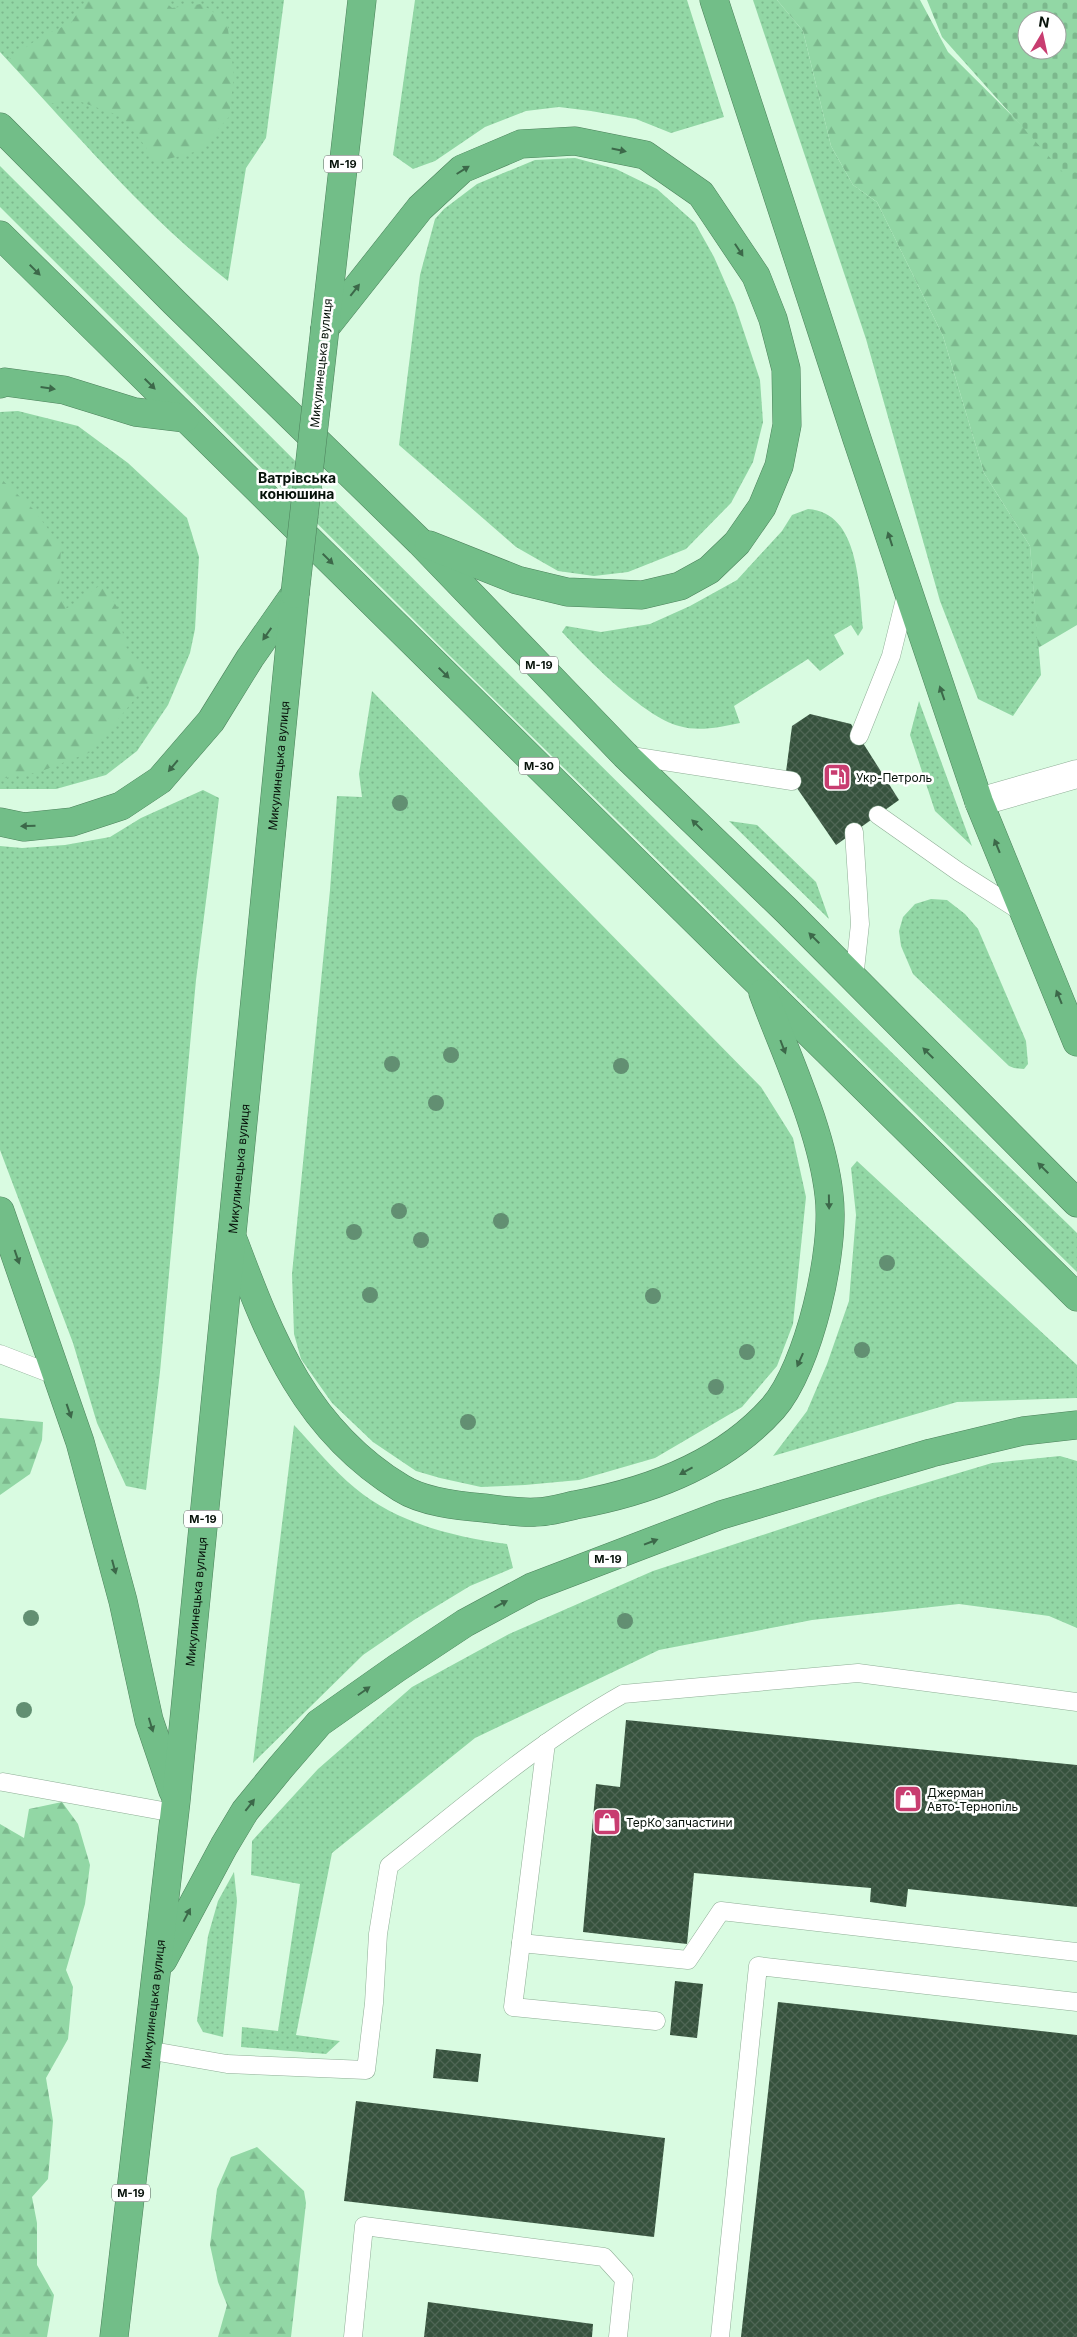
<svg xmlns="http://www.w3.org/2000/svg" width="1077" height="2337" font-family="Inter,sans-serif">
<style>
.grass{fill:url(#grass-dots)}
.forest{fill:url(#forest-firs)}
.cemetery{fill:url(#cemetery-stones);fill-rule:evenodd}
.building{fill:url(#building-cross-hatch)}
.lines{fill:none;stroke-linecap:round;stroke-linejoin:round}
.lane-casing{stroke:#8fae96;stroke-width:19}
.street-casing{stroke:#8fae96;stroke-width:29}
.highway-casing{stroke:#4d825c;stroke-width:29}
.lane{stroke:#fff;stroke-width:18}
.street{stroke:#fff;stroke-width:28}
.highway{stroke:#72be88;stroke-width:28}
.highway-bridge-casing{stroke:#4d825c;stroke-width:29;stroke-linecap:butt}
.highway-bridge{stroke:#72be88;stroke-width:28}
.tree{fill:#628f72}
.oneway{fill:#3c6849}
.labels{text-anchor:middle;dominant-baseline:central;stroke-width:5;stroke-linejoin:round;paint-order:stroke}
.shield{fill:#fff;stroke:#515954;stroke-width:1}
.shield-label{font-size:11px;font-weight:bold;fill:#07120a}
.street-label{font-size:12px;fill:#07120a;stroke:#fff}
.poi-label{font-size:12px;fill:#07120a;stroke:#fff;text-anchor:start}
.neighbourhood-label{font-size:14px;font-weight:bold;fill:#07120a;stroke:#fff}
</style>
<defs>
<pattern id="grass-dots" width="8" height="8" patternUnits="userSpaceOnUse" patternTransform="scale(1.25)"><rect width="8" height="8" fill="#92d7a5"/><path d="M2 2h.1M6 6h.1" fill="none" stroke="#7cb88d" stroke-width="1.8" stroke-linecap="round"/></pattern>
<pattern id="forest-firs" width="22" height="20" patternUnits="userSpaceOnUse" patternTransform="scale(1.25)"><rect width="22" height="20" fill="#92d7a5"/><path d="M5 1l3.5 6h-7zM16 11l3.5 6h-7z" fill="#7cb88d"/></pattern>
<pattern id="cemetery-stones" width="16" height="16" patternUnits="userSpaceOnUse" patternTransform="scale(1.25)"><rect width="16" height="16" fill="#92d7a5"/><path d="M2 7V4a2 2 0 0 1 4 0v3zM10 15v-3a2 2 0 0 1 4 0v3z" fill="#7cb88d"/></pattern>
<pattern id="building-cross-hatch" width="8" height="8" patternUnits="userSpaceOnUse" patternTransform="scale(1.25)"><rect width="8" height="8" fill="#36523d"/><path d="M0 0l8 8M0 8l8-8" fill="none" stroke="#4f6655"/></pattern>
</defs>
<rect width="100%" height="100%" fill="#d9fbe1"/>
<!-- grass -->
<g class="grass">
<path d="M0 0H284L266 138 246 168 228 281C143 214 73 130 0 52Z"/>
<polygon points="415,0 687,0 724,117 671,133 636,119 591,111 559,107 526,111 485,127 435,161 413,169 393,155"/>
<polygon points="753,0 777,0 803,31 831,146 853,185 877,202 943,336 984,473 1030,546 1041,675 1013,716 978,699 940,601 866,339"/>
<polygon points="575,158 616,169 657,189 695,223 714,257 735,305 760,380 763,422 753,462 731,503 686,549 628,572 594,576 558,571 516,547 399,445 420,275 435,219 444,209 477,184 535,160"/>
<path d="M0 166C356 521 710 878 1071 1227L1077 1233V1272L450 656 0 207Z"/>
<polygon points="18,411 78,426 128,463 187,518 199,557 195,629 190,653 168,705 137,751 106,775 56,789 0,789 0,412"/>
<path d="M808 509C860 512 859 589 863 628L858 636 851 625 834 635 844 654 820 671 808 659 734 706 740 723C720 727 699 732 679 726 644 717 587 659 562 632L566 626 601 632 650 624 690 606 737 580 782 531 792 515Z"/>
<polygon points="372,691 761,1087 793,1138 806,1197 793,1324 777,1366 742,1407 655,1458 579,1480 525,1485 481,1487 440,1478 416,1471 373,1442 332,1403 301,1359 294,1334 292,1274 330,890 337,796 362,797 359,774"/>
<polygon points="919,701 972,846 935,811 910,735"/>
<polygon points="203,790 219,798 196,980 160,1372 146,1490 126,1486 97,1423 73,1343 0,1150 0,846 22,848 65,845 110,837 141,818"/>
<polygon points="729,821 757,825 816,882 829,919"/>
<polygon points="931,899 947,900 965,914 978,929 1026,1041 1028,1064 1024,1069 1014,1068 1009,1066 913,974 901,946 899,931 903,917 915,904"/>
<polygon points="857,1161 1077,1365 1077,1398 957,1402 773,1456 807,1411 827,1364 849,1301 856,1215 851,1168"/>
<path d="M294 1425C314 1446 333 1470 355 1488 397 1523 454 1537 507 1544L513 1568 470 1586 414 1620 363 1655 253 1763Z"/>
<polygon points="1060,1456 1077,1461 1077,1628 1049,1616 959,1604 812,1620 659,1650 475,1738 332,1853 296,2035 340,2041 326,2054 241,2047 242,2027 278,2031 300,1884 251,1875 252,1841 318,1769 412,1687 509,1634 653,1571 875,1498 992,1463"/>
<polygon points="234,1872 237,1901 223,2037 203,2032 197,2021 208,1936 218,1901"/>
</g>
<!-- forest -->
<g class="forest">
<polygon points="86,0 163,0 172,8 201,4 227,21 234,76 229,117 198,151 157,162 123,117 73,99 49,104 8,60 42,36 71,23"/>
<polygon points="777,0 920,0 948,52 1077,180 1077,625 1038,648 1030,546 984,473 943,336 877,202 853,185 831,146 803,31"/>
<polygon points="0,478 33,509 61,546 59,589 66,609 102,584 119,610 125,646 153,677 91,752 39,772 0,779"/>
<polygon points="0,1418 43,1422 42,1440 30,1474 0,1495"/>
<polygon points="62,1802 78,1824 90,1865 85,1904 66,1970 73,1987 68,2039 46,2078 53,2121 48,2179 32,2197 37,2223 37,2265 54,2295 47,2337 0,2337 0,1824 24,1838 29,1809"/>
<polygon points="257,2147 304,2191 306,2203 291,2337 218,2337 227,2305 218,2282 210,2245 217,2189 231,2157"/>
</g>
<!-- cemetery -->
<path class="cemetery" d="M927 0H1077V188L942 37ZM1027 20H1057V50H1027Z"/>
<!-- building -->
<g class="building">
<polygon points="810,714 851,724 899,800 836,845 786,772 792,726"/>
<polygon points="626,1720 1077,1765 1077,1907 908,1889 906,1907 870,1902 871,1888 694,1873 687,1944 583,1932 596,1784 620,1787"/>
<polygon points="675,1981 703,1984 697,2038 670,2035"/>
<polygon points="778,2002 1077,2035 1077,2337 741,2337"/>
<polygon points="436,2049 481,2054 478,2082 433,2078"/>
<polygon points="356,2101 665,2138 654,2237 344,2201"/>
<polygon points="428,2302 593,2324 592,2337 424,2337"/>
</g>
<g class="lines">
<defs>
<g id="lane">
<polyline points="859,736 891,656 907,591"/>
<polyline points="625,755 792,781"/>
<polyline points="878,815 959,872 1025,914"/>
<polyline points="854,832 860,924 854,979"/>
<polyline points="0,1354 57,1376"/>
<polyline points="546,1743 513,2007 656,2021"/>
<polyline points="3,1782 174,1813"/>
<polyline points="521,1943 688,1960 721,1911 1077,1952"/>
<path d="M147 2050 227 2064 366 2070 374 2003 378 1934 389 1866C465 1806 538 1742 623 1694L858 1673 1077 1702"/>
<polyline points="353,2337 364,2226 604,2257 624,2279 618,2337"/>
<polyline points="720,2337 758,1966 1077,2002"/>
</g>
<polyline id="street" points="979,802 1077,774"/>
<g id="highway">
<polyline points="714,0 857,439 979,802 1077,1042"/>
<polyline points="0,127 174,302 420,542 625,755 787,911 1077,1203"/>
<polyline points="0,235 1077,1297"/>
<polyline points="325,328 420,208 462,169 521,144 575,141 645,155 701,194 756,276 773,319 786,369 787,425 779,466 762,507 737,543 709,570 680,586 642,595 567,592 517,580 429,545"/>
<polyline points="325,328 362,0"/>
<polyline points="0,384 5,382 64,390 135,412 185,418"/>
<polyline points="0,822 24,827 72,822 121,806 160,780 211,721 250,658 294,595"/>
<polyline points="0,1211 80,1442 123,1601 149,1720 173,1791"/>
<path d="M234 1242C271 1341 306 1430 401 1488 423 1502 458 1506 484 1508 501 1510 519 1513 536 1512 549 1512 562 1508 575 1505 647 1492 723 1464 773 1408 809 1367 836 1249 829 1195 822 1130 786 1055 763 993"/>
<polyline points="163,1960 224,1846 245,1811 281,1767 319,1723 397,1668 465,1623 532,1587 721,1515 931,1453 1023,1431 1077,1425"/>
<path id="s1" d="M114 2337 176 1801 295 594"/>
</g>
</defs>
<!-- lane casing -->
<use href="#lane" class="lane-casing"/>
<!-- street casing -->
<use href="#street" class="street-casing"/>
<!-- highway casing -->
<use href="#highway" class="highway-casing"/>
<!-- lane -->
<use href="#lane" class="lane"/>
<!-- street -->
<use href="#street" class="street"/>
<!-- highway -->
<use href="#highway" class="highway"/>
<defs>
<polyline id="highway-bridge" points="295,594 325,328"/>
</defs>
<!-- highway-bridge casing -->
<use href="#highway-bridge" class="highway-bridge-casing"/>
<!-- highway-bridge -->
<use href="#highway-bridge" class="highway-bridge"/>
</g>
<!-- trees -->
<g class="tree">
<circle cx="400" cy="803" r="8"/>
<circle cx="451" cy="1055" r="8"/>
<circle cx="392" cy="1064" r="8"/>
<circle cx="621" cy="1066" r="8"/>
<circle cx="436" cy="1103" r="8"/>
<circle cx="399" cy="1211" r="8"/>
<circle cx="501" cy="1221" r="8"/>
<circle cx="354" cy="1232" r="8"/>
<circle cx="421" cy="1240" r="8"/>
<circle cx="887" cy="1263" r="8"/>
<circle cx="370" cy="1295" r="8"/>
<circle cx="653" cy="1296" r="8"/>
<circle cx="862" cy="1350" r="8"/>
<circle cx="747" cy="1352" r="8"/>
<circle cx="716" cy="1387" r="8"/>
<circle cx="468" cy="1422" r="8"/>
<circle cx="31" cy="1618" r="8"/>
<circle cx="625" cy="1621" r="8"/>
<circle cx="24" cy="1710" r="8"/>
</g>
<!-- one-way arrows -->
<defs><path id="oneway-solid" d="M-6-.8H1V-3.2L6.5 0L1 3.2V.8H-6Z" transform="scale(1.25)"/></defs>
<g class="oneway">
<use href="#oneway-solid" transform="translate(619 150) rotate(12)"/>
<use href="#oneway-solid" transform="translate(463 170) rotate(-32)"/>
<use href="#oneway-solid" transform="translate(739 250) rotate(57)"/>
<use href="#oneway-solid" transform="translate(35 270) rotate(45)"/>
<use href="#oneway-solid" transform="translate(355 290) rotate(-52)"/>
<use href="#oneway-solid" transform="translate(150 384) rotate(45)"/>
<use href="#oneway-solid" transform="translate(48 388) rotate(8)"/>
<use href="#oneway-solid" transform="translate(890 539) rotate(-108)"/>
<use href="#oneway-solid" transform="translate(328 559) rotate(45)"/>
<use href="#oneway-solid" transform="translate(267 634) rotate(125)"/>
<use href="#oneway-solid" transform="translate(444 673) rotate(45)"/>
<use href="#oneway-solid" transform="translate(942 693) rotate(-109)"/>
<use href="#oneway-solid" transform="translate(173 766) rotate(130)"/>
<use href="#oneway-solid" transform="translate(697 825) rotate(-136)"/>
<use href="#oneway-solid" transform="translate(28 826) rotate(179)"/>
<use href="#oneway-solid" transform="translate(997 846) rotate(-112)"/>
<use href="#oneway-solid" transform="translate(814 938) rotate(-135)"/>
<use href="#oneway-solid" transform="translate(1059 997) rotate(-112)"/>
<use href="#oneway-solid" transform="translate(783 1047) rotate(69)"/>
<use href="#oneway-solid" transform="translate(928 1053) rotate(-135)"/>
<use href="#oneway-solid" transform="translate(1043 1168) rotate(-135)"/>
<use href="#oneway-solid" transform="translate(829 1202) rotate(89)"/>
<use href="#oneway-solid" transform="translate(17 1257) rotate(71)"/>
<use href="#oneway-solid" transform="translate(800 1360) rotate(114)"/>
<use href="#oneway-solid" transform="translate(69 1411) rotate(71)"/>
<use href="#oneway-solid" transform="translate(686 1471) rotate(151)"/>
<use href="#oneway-solid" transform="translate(651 1542) rotate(-21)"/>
<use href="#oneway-solid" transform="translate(114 1567) rotate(75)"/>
<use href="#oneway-solid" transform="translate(501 1604) rotate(-28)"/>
<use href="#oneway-solid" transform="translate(364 1691) rotate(-35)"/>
<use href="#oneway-solid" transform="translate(151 1725) rotate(73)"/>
<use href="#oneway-solid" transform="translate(250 1805) rotate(-52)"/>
<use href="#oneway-solid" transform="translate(187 1915) rotate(-62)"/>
</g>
<!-- icons -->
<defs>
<symbol id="fuel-square" viewBox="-11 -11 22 22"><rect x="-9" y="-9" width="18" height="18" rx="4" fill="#c83d70" stroke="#fff"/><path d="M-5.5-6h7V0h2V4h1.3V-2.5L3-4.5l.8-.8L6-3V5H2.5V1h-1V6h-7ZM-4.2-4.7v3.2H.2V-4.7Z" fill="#fff"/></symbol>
<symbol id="shop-square" viewBox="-11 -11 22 22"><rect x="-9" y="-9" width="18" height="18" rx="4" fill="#c83d70" stroke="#fff"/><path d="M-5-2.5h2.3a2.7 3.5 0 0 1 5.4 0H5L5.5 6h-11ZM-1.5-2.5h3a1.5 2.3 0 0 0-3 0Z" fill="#fff"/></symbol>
</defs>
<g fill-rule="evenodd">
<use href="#fuel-square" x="821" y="761" width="32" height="32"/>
<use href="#shop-square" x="892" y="1783" width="32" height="32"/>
<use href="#shop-square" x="591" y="1806" width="32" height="32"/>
</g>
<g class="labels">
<!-- shield labels -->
<g class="shield">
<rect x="324" y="155.5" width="38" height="17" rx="4"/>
<rect x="520" y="656.5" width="38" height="17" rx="4"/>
<rect x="519" y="757.5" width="40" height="17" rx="4"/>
<rect x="184" y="1510.5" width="38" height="17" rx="4"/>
<rect x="589" y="1550.5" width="38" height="17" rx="4"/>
<rect x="112" y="2184.5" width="38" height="17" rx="4"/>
</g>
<g class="shield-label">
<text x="343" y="164">М-19</text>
<text x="539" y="665">М-19</text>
<text x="539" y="766">М-30</text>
<text x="203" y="1519">М-19</text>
<text x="608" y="1559">М-19</text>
<text x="131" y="2193">М-19</text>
</g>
<!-- street labels -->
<g class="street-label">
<text transform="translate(321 363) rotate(-84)">Микулинецька вулиця</text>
<text stroke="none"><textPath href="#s1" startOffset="1580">Микулинецька вулиця</textPath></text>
<text stroke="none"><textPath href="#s1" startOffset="1175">Микулинецька вулиця</textPath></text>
<text stroke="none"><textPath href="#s1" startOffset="740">Микулинецька вулиця</textPath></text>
<text stroke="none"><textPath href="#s1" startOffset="335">Микулинецька вулиця</textPath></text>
</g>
<!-- poi labels -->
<g class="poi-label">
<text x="856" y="777">Укр-Петроль</text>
<text x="927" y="1792">Джерман<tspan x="927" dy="14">Авто-Тернопіль</tspan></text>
<text x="626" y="1822">ТерКо запчастини</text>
</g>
<!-- neighbourhood labels -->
<g class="neighbourhood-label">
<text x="297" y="477">Ватрівська<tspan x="297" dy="16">конюшина</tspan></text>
</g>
</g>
<!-- north arrow -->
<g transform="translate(1042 35) rotate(9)"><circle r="24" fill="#ffffff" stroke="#9ca09d"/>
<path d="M0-4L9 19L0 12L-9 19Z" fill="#c83d70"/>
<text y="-8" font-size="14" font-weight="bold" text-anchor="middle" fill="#07120a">N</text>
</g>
</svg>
